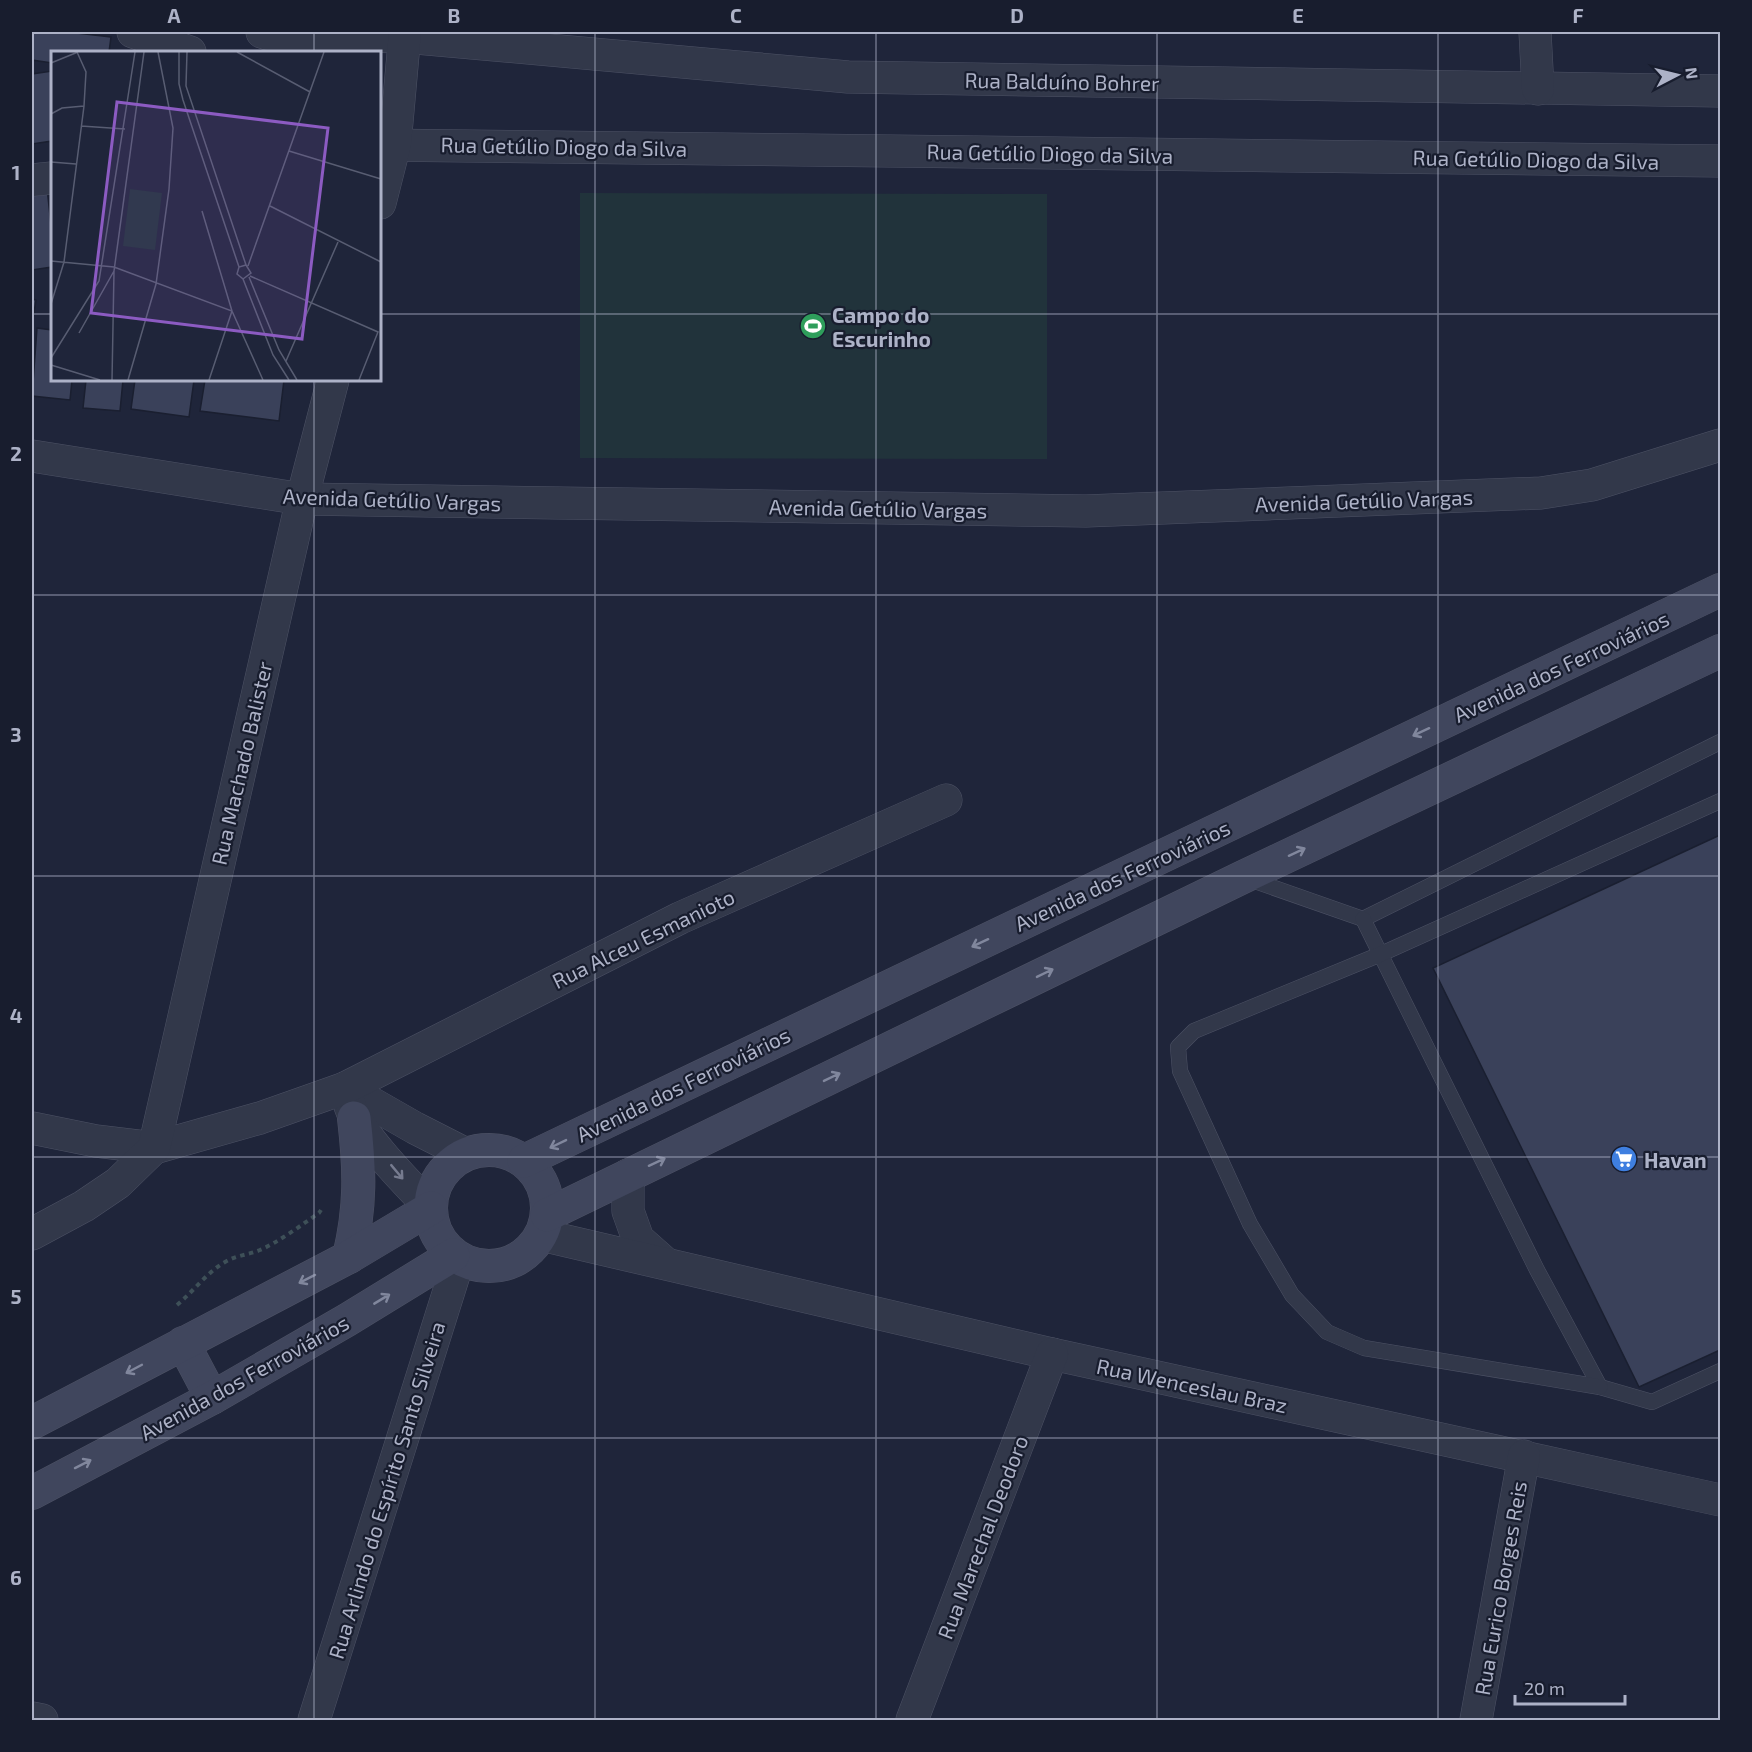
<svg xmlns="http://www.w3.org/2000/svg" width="1752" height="1752" font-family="'Exo 2',sans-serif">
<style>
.green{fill:#21333b}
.building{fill:#3a415a;stroke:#1a1f30;stroke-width:1.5}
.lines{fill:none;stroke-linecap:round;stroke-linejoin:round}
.lane-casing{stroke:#4d5265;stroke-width:16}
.street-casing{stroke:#4d5265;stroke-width:33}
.secondary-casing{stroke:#4d5265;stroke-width:34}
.path{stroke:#3e5058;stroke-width:4;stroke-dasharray:4.5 4.5;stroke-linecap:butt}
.lane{stroke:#32384a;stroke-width:15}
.street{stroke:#32384a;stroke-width:32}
.secondary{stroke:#40465d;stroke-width:33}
.oneway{stroke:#81879d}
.oneway2{stroke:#767b8f}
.grid{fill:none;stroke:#adb2c7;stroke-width:1.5;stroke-opacity:0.55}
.labels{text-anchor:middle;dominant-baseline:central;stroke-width:4.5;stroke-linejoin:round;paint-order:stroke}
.street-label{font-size:21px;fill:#adb2c7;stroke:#181d2e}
.poi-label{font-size:21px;font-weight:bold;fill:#adb2c7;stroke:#181d2e;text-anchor:start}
.inset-road{fill:none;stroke:#585d72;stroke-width:1.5}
.view{fill:#8c5bc2;fill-opacity:0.15;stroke:#8c5bc2;stroke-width:3}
.inset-edge{fill:none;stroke:#adb2c7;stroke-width:3}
.neatline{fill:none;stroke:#adb2c7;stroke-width:2}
.grid-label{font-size:20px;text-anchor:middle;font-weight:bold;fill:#adb2c7}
</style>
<rect width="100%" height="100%" fill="#1f253a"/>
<!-- green -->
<polygon class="green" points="580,193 1047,194 1047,459 580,458"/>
<!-- building -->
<g class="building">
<polygon points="32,32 68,32 111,37 109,52 52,52 52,63 32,60"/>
<polygon points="52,71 52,141 32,144 32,74"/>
<polygon points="47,188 52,234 52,267 32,270 32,190"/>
<polygon points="32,299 36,300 32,325"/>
<polygon points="37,328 52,330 52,380 72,380 70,400 32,396"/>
<polygon points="86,380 123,380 120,411 83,408"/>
<polygon points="135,380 194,380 189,417 131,409"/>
<polygon points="205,380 284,380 279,421 200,411"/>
<polygon points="1720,835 1720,1350 1639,1387 1433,968"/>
</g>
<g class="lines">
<defs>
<g id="lane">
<polyline points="1246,878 1363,919 1720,742"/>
<polyline points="1363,919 1537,1270 1600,1387 1652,1402 1720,1371"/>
<polyline points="1600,1387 1364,1348 1327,1332 1292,1295 1250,1224 1180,1071 1178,1047 1194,1031 1381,954 1720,801"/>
</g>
<g id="street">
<polyline points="133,32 190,52"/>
<polyline points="262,32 268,34 405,37 848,77 1720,91"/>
<polyline points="1535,32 1538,89"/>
<polyline points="380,145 1720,161"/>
<polyline points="32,180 52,178"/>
<polyline points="380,203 395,144 405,32"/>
<polyline points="32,456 302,499 1086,511 1541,493 1592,485 1720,445"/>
<polyline points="345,1088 415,1128 466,1154"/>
<path d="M350 1106C360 1136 408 1184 431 1208"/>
<polyline points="32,1128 96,1141 154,1148 260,1118 345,1088 680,918 946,800"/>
<polyline points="628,1175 628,1211 638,1239 665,1263"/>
<polyline points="32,1234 84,1206 118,1183 154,1148 302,499 333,380"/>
<polyline points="541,1235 1052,1354 1720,1500"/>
<polyline points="32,1718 42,1720"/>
<polyline points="314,1720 459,1259"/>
<polyline points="912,1720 1052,1354"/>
<polyline points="1476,1720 1524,1456"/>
</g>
<g id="secondary">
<circle cx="489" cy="1208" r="58"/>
<polyline points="524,1161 1720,590"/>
<polyline points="547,1215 1243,877 1720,651"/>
<path d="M349 1257C361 1206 360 1170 354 1118"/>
<polyline points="183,1343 212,1398"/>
<polyline points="32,1423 349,1257 431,1208"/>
<polyline points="32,1493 212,1398 347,1320 453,1255"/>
</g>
</defs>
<!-- lane casing -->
<use href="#lane" class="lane-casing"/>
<!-- street casing -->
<use href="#street" class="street-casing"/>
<!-- secondary casing -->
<use href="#secondary" class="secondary-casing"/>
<!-- path -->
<path class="path" d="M177 1305C194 1291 206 1273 225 1262 237 1255 248 1255 260 1250 277 1243 303 1224 319 1213L321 1210"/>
<!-- lane -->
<use href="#lane" class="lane"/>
<!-- street -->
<use href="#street" class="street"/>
<!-- secondary -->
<use href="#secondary" class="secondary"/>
</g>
<!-- one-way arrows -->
<defs><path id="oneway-shaft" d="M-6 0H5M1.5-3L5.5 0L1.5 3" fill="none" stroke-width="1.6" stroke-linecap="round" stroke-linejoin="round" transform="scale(1.5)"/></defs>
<g class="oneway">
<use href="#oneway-shaft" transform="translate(1421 732) rotate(155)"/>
<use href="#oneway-shaft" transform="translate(1297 852) rotate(-25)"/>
<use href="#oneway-shaft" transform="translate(980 943) rotate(155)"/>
<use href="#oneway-shaft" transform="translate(1045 973) rotate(-26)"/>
<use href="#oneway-shaft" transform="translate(832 1077) rotate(-26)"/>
<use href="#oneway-shaft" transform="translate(558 1144) rotate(154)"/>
<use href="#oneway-shaft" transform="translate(657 1162) rotate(-25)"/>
<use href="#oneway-shaft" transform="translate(307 1279) rotate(153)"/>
<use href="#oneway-shaft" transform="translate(382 1299) rotate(-31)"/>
<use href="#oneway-shaft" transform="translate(134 1369) rotate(152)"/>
<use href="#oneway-shaft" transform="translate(83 1464) rotate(-27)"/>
</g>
<use class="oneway2" href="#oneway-shaft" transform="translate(397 1172) rotate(50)"/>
<!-- grid -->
<path class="grid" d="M314 32V52M595 32V1720M876 32V1720M1157 32V1720M1438 32V1720M32 314H52M380 314H1720M314 380V1720M32 595H1720M32 876H1720M32 1157H1720M32 1438H1720"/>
<!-- icons -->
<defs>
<symbol id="stadium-disc" viewBox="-11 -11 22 22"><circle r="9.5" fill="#2e9e5b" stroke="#181d2e"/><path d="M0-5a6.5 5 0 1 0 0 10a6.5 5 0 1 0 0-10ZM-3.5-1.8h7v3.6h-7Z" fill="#fff"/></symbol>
<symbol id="supermarket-disc" viewBox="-11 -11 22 22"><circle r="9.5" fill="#3f7fe0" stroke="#181d2e"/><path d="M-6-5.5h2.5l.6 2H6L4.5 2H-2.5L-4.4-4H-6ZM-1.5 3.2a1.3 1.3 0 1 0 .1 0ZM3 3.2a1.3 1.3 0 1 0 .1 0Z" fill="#fff"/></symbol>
</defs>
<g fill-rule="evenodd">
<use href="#stadium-disc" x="798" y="311" width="30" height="30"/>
<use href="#supermarket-disc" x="1609" y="1144" width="30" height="30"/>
</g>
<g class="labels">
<!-- street labels -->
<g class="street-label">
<text transform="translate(1062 81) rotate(1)">Rua Balduíno Bohrer</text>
<text transform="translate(564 146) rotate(1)">Rua Getúlio Diogo da Silva</text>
<text transform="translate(1050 153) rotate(1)">Rua Getúlio Diogo da Silva</text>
<text transform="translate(1536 159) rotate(1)">Rua Getúlio Diogo da Silva</text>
<text transform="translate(392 499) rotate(2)">Avenida Getúlio Vargas</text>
<text transform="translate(1364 500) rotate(-2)">Avenida Getúlio Vargas</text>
<text transform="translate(878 508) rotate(1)">Avenida Getúlio Vargas</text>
<text transform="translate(1561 666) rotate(-25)">Avenida dos Ferroviários</text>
<text transform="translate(241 763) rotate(-77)">Rua Machado Balister</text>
<text transform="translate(1122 875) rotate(-25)">Avenida dos Ferroviários</text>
<text transform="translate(643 938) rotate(-26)">Rua Alceu Esmanioto</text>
<text transform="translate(683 1084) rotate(-26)">Avenida dos Ferroviários</text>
<text transform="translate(244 1377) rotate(-29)">Avenida dos Ferroviários</text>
<text transform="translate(1192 1385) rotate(12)">Rua Wenceslau Braz</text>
<text transform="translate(386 1490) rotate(-73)">Rua Arlindo do Espírito Santo Silveira</text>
<text transform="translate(982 1537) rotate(-69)">Rua Marechal Deodoro</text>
<text transform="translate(1500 1588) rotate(-80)">Rua Eurico Borges Reis</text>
</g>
<!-- poi labels -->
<g class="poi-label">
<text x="832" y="314">Campo do<tspan x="832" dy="24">Escurinho</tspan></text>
<text x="1644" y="1159">Havan</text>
</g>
</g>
<!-- overview -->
<g transform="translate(51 51)">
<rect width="330" height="330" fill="#1f253a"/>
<path d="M79 138 111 142 104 199 72 195Z" fill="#21333b"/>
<path class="inset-road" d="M128 1V33L132 49 188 216M136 1 135 35 195 214M186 1 259 41M0 12 27 1M0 63 11 57 33 55M30 75 74 78M238 100 330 128M0 111 25 113M219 155 330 211M151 160 181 260 158 329M0 210 63 216 181 260 212 329M197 215 273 1M199 225 327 281 308 329M198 226 228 299 246 329M192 228 200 222 195 214 188 216 186 223 192 228 222 304 238 329M0 253 13 211 33 55 35 21 26 1M28 282 63 220M0 307 48 230 84 1M235 310 287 191M0 314 49 329M61 329 63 220 93 1M77 329 105 233 118 138 122 77 107 1"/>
<path class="view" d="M66 51 277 77 251 288 40 262Z"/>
<rect width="330" height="330" class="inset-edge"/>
</g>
<!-- border -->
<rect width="1752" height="1752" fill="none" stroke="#181d2e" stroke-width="66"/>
<!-- north arrow -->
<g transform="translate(1677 75) rotate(83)" stroke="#181d2e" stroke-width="4.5" paint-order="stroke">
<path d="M0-4.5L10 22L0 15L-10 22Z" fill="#adb2c7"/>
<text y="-9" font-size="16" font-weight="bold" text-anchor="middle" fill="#adb2c7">N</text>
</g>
<!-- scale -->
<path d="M1515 1695v9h110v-9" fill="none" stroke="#adb2c7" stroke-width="3"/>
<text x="1524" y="1695" font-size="18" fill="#adb2c7" stroke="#181d2e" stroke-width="4.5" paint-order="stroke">20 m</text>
<rect x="33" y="33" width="1686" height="1686" class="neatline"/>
<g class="grid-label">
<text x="174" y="23">A</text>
<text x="454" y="23">B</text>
<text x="736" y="23">C</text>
<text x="1017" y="23">D</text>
<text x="1298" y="23">E</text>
<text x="1578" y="23">F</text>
<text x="16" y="180">1</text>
<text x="16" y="461">2</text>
<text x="16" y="742">3</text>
<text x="16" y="1023">4</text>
<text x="16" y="1304">5</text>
<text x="16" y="1585">6</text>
</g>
</svg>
